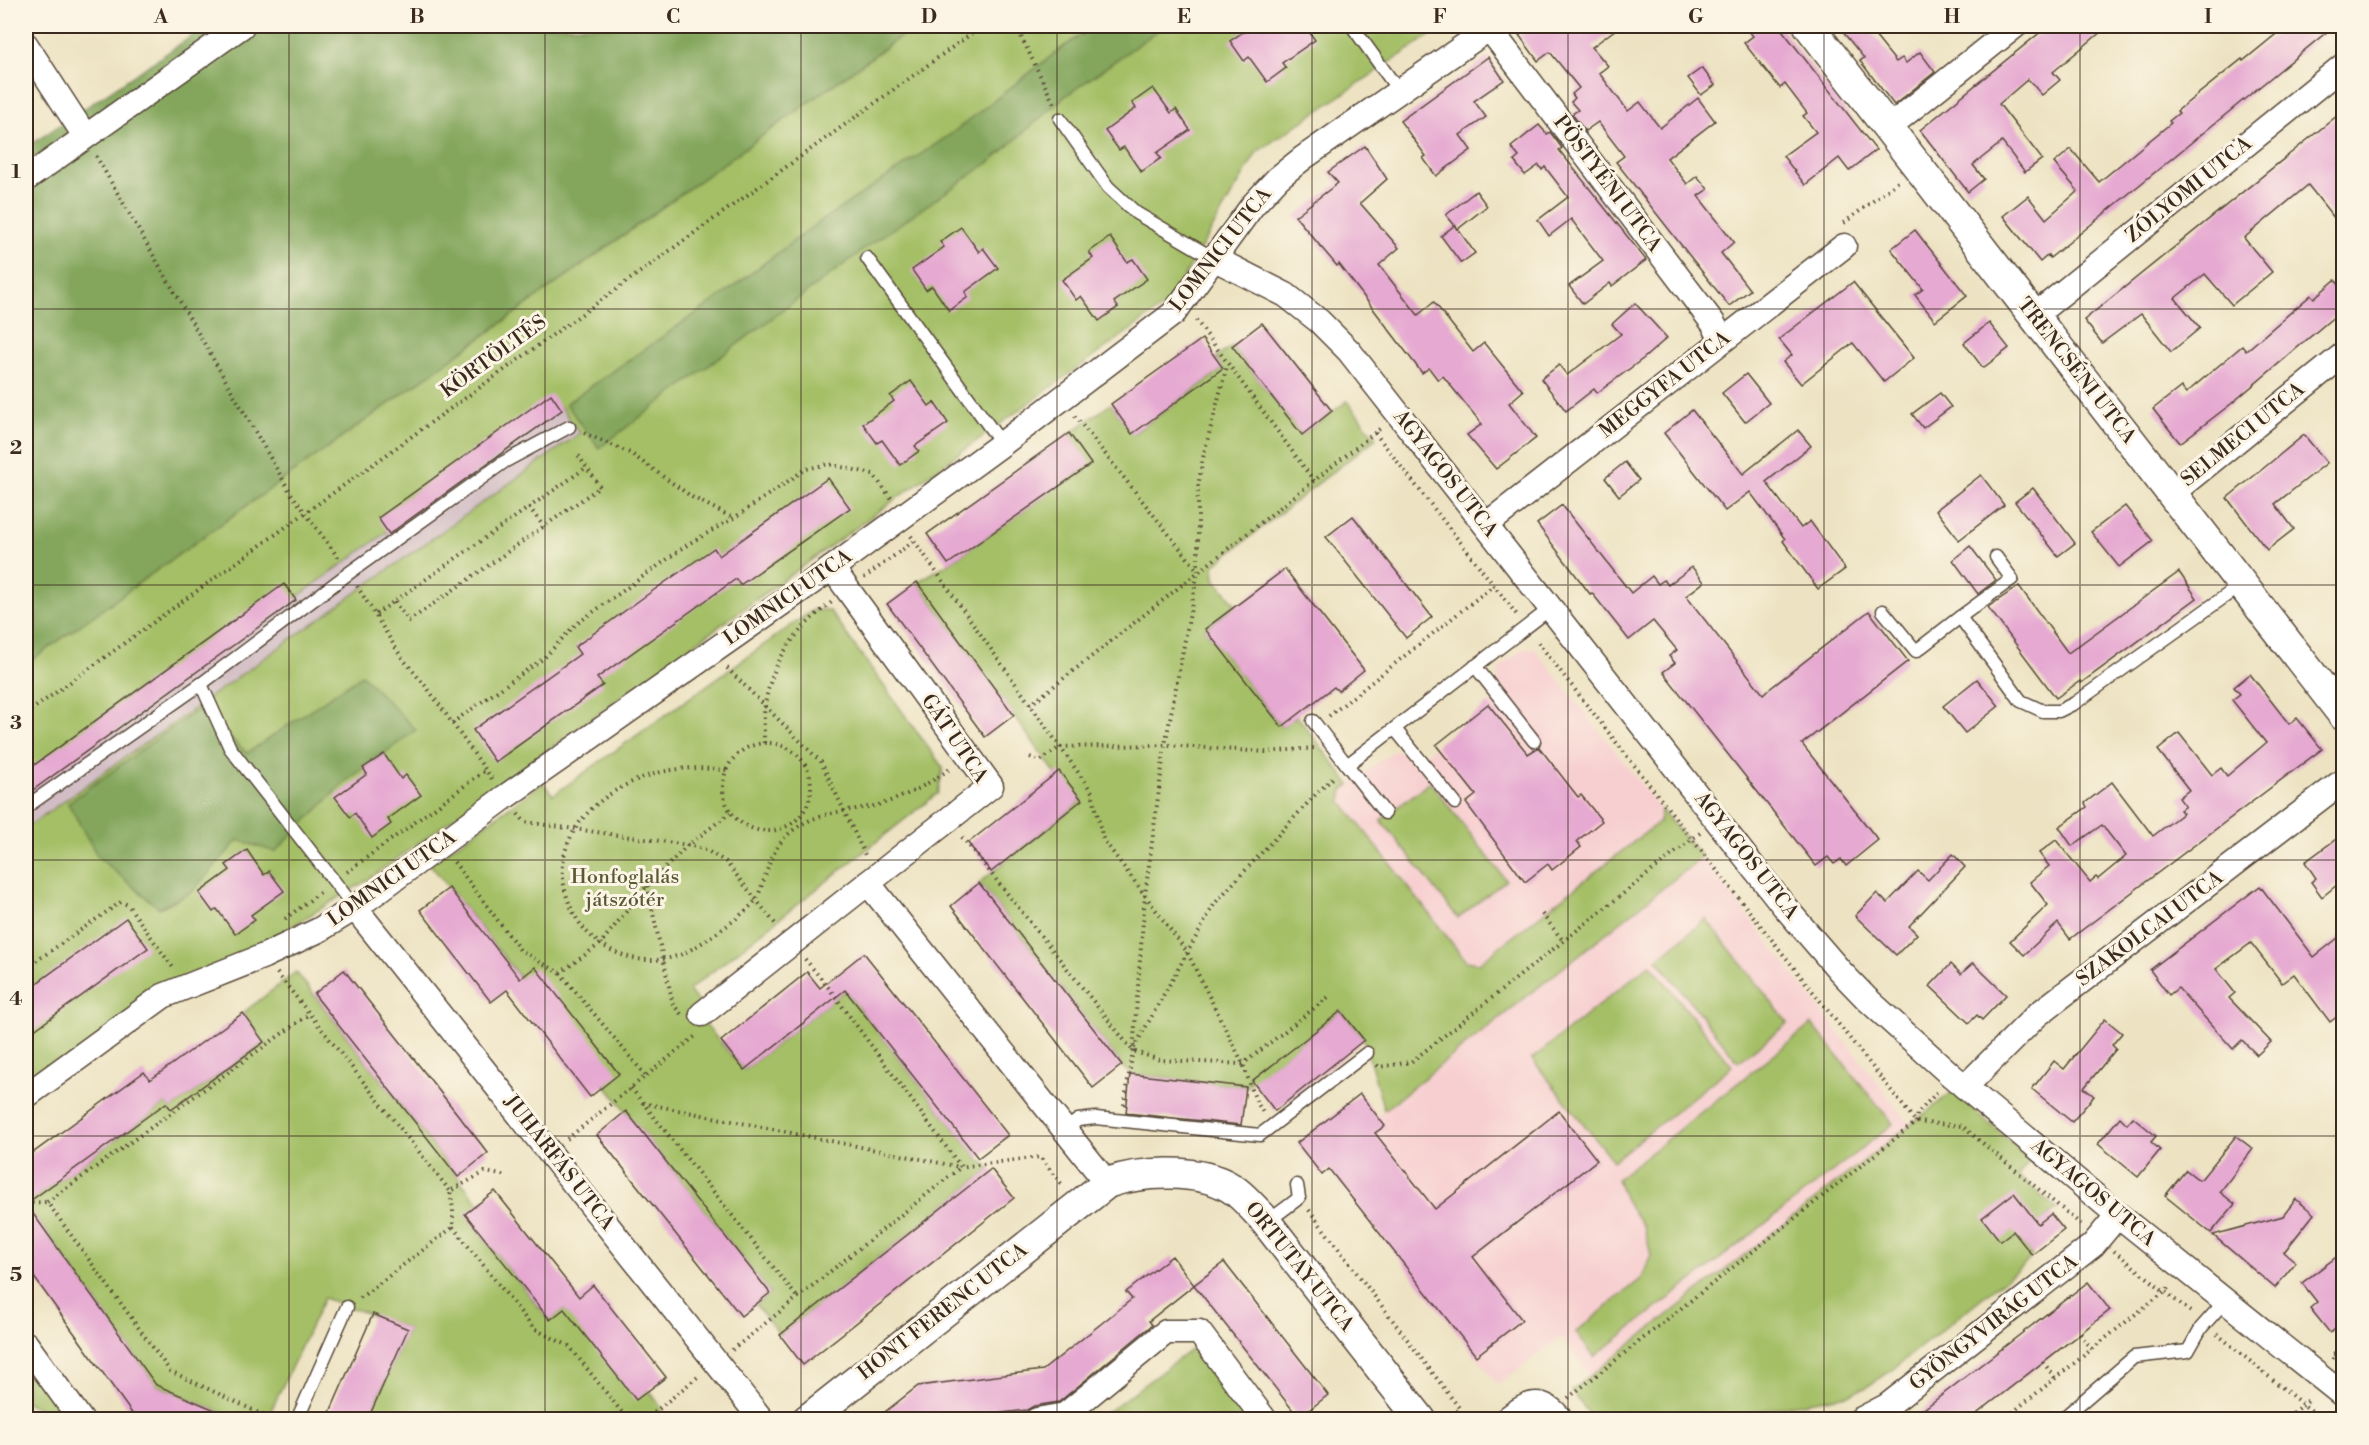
<svg xmlns="http://www.w3.org/2000/svg" width="2369" height="1445" font-family="'Libre Bodoni',serif">
<style>
.built{fill:#f7cfd0}
.industrial{fill:#d2bdc5}
.green{fill:#a4bf66;stroke:#707442;stroke-width:1.5}
.forest{fill:#83a65b;stroke:#5f683c;stroke-width:1.5}
.building{fill:#e6a9d1}
.lines{fill:none;stroke-linecap:round;stroke-linejoin:round}
.service-casing{stroke:#564637;stroke-width:15}
.minor-casing{stroke:#564637;stroke-width:27}
.tertiary-casing{stroke:#564637;stroke-width:33}
.path{stroke:#564637;stroke-width:4;stroke-dasharray:1.5 4.5;stroke-linecap:butt}
.service{stroke:#fff;stroke-width:12}
.minor{stroke:#fff;stroke-width:24}
.tertiary{stroke:#fff;stroke-width:30}
.grid{fill:none;stroke:#3b2a1e;stroke-width:1.5;stroke-opacity:0.55}
.labels{text-anchor:middle;dominant-baseline:central;stroke-width:6;stroke-linejoin:round;paint-order:stroke}
.street-label{font-size:20px;fill:#3b2a1e;stroke:#fcf5e5}
.park-label{font-size:20px;fill:#5a5734;stroke:#fcf5e5}
.neatline{fill:none;stroke:#3b2a1e;stroke-width:2}
.grid-label{font-size:20px;text-anchor:middle;font-weight:bold;fill:#3b2a1e}
</style>
<rect width="100%" height="100%" fill="#fcf5e5"/>
<filter id="ink" filterUnits="userSpaceOnUse"><feTurbulence type="fractalNoise" baseFrequency=".0167" numOctaves="2"/><feDisplacementMap in="SourceGraphic" scale="12" xChannelSelector="R" yChannelSelector="G"/><feConvolveMatrix kernelMatrix="1 2 1 2 8 2 1 2 1" color-interpolation-filters="sRGB"/></filter>
<filter id="wash" filterUnits="userSpaceOnUse"><feTurbulence type="fractalNoise" baseFrequency=".008" numOctaves="4" result="noise"/><feDisplacementMap in="SourceGraphic" scale="24" xChannelSelector="R" yChannelSelector="G"/><feGaussianBlur stdDeviation="1.35" result="paint"/><feColorMatrix in="noise" values="0 0 0 0 0 0 0 0 0 0 0 0 0 0 0 0 0 1.4 0 .05"/><feComposite in="paint" operator="in"/></filter>
<g filter="url(#wash)">
<rect width="100%" height="100%" fill="#ede3c3"/>
<!-- built -->
<g class="built">
<polygon points="1524,648 1535,649 1661,810 1659,822 1479,964 1466,961 1340,801 1343,790 1393,751 1400,752 1412,765 1503,693 1497,684 1500,667"/>
<polygon points="1702,857 1910,1124 1590,1376 1561,1337 1498,1385 1343,1186 1349,1154 1322,1175 1297,1143 1360,1093 1378,1116"/>
</g>
<!-- industrial -->
<polygon class="industrial" points="561,407 580,433 26,828 26,792"/>
<!-- green -->
<g class="green">
<polygon points="915,26 1095,26 1063,47 951,134 812,227 724,294 567,403 598,447 875,241 991,161 1064,97 1164,26 1444,26 1257,152 1169,302 366,881 26,1089 26,828 580,433 561,407 26,792 26,664"/>
<polygon points="1232,346 1302,435 1347,401 1376,438 1214,565 1215,579 1236,605 1205,629 1282,727 1297,716 1350,785 1343,790 1341,801 1466,961 1479,963 1659,822 1661,810 1702,857 1384,1110 1364,1040 1341,1011 1246,1087 1130,1074 1122,1065 979,883 1082,800 1056,774 917,582 948,564 1090,464 1069,434 1111,404 1133,434 1223,369 1216,358"/>
<polygon points="813,610 829,610 943,768 938,793 689,990 699,1004 692,1009 744,1070 845,990 978,1158 991,1169 780,1335 756,1305 770,1293 430,864 543,783 553,795"/>
<polygon points="1430,782 1506,880 1458,918 1381,820"/>
<polygon points="1706,919 1788,1023 1738,1062 1657,959"/>
<polygon points="1650,964 1732,1066 1613,1161 1532,1059"/>
<path d="M296 972 479 1204 466 1215 549 1320 564 1309 649 1390 669 1419H368L408 1329C380 1317 352 1309 324 1298L267 1419H236L156 1385 26 1204 166 1103 171 1109 264 1043 243 1013Z"/>
<polygon points="1812,1024 1893,1124 1594,1357 1576,1332 1642,1278 1651,1255 1644,1227 1625,1200 1617,1179"/>
<polygon points="1952,1092 2031,1159 2018,1176 2057,1209 2020,1239 2032,1255 2028,1261 1888,1373 1865,1388 1843,1396 1740,1414 1726,1419 1594,1420 1571,1391"/>
<polygon points="26,1344 66,1400 51,1414 26,1402"/>
<polygon points="1192,1349 1247,1419 1098,1419"/>
</g>
<!-- forest -->
<g class="forest">
<polygon points="207,26 915,26 26,664 26,148"/>
<polygon points="1095,26 1164,26 1064,97 991,161 875,241 599,448 566,404 724,294 812,227 951,134 1063,47"/>
<polygon points="362,675 416,730 345,782 275,852 238,840 192,892 159,908 98,857 68,803 198,709 247,753"/>
</g>
<g id="blocks">
<!-- building -->
<g class="building">
<polygon points="1252,26 1305,26 1315,40 1282,63 1286,68 1267,82 1249,57 1244,61 1230,41"/>
<polygon points="1533,26 1620,26 1592,47 1608,66 1599,73 1628,111 1640,102 1660,128 1698,98 1715,121 1667,158 1687,184 1697,176 1708,189 1698,196 1734,242 1721,253 1750,290 1729,306 1616,162 1624,156 1598,122 1585,131 1572,114 1578,110 1571,102 1575,98 1572,94 1579,88 1550,52 1538,61 1519,35"/>
<polygon points="1745,26 1779,26 1876,150 1849,171 1839,158 1805,185 1783,156 1816,132 1803,116 1807,113 1785,84 1780,88 1744,43 1753,36"/>
<polygon points="1838,26 1867,26 1896,62 1902,58 1906,63 1920,52 1935,72 1894,105 1860,61 1864,58"/>
<polygon points="2048,26 2108,26 2053,72 2060,80 2042,95 2028,79 1999,104 2042,159 2025,172 2002,142 1973,165 1984,179 1968,192 1920,130"/>
<polygon points="2286,26 2334,26 2050,258 2048,255 2040,262 2003,216 2028,196 2046,219 2078,191 2054,163 2071,149 2099,182 2171,123 2169,121 2179,113 2177,111 2242,59 2243,61"/>
<polygon points="1488,57 1504,80 1474,101 1486,117 1460,135 1471,150 1436,176 1423,158 1426,156 1400,121"/>
<polygon points="1702,68 1715,85 1701,95 1688,78"/>
<polygon points="1153,88 1171,113 1176,109 1190,130 1157,153 1161,158 1141,172 1124,147 1119,150 1105,131 1136,108 1132,103"/>
<polygon points="2343,111 2343,229 2308,185 2244,238 2272,272 2232,305 2205,274 2175,298 2200,328 2171,352 2141,314 2102,343 2084,320"/>
<polygon points="1539,125 1547,134 1550,132 1562,148 1559,150 1646,260 1612,286 1610,283 1583,304 1569,286 1603,261 1571,219 1549,236 1538,220 1568,197 1545,167 1542,170 1539,165 1525,175 1514,161 1519,157 1511,147"/>
<polygon points="1365,146 1387,179 1360,203 1399,248 1379,265 1418,315 1434,302 1473,352 1484,343 1523,391 1509,403 1536,438 1496,469 1467,435 1482,424 1455,391 1443,376 1438,380 1429,368 1422,373 1339,264 1337,266 1295,216 1338,183 1328,172"/>
<polygon points="1476,191 1487,206 1458,229 1446,215"/>
<polygon points="1455,225 1475,253 1461,263 1441,236"/>
<polygon points="961,227 979,252 983,248 998,268 965,292 968,297 949,311 932,286 926,290 912,270 944,247 940,242"/>
<polygon points="1915,230 1967,296 1935,321 1915,295 1923,289 1891,249"/>
<polygon points="1110,237 1127,262 1133,259 1147,279 1114,302 1118,307 1099,321 1081,296 1076,300 1062,280 1093,258 1089,252"/>
<polygon points="2335,280 2343,289 2343,309 2231,404 2180,443 2153,409 2181,387 2186,393 2242,346 2246,351 2311,295 2314,298"/>
<polygon points="1853,282 1914,358 1884,382 1853,343 1801,384 1783,362 1792,355 1779,339"/>
<polygon points="1635,303 1667,338 1644,358 1597,393 1594,389 1566,411 1541,379 1559,365 1567,375 1621,334 1612,324"/>
<polygon points="1262,323 1332,411 1302,435 1232,346"/>
<polygon points="1989,323 2009,348 1983,368 1964,343"/>
<polygon points="1202,339 1223,368 1132,434 1111,404"/>
<polygon points="1746,374 1769,403 1745,422 1722,393"/>
<polygon points="911,381 929,406 934,402 948,423 915,446 919,451 900,465 882,440 877,443 863,424 894,401 890,396"/>
<polygon points="1940,393 1951,407 1923,428 1912,414"/>
<polygon points="551,394 562,410 389,534 378,518"/>
<polygon points="1692,410 1743,474 1798,430 1811,446 1766,482 1801,528 1810,521 1845,569 1818,589 1783,541 1785,539 1750,492 1725,511 1664,433"/>
<polygon points="1069,433 1091,464 948,564 927,534"/>
<polygon points="2304,435 2327,463 2275,504 2294,529 2267,550 2227,498"/>
<polygon points="1625,462 1639,480 1619,496 1605,478"/>
<polygon points="1981,475 2004,505 1959,540 1936,510"/>
<polygon points="828,478 850,508 740,585 736,579 597,678 603,685 495,762 473,730 580,654 575,647 644,597 714,548 719,556"/>
<polygon points="2033,488 2075,543 2058,556 2015,502"/>
<polygon points="1562,505 1631,593 1652,576 1658,584 1664,580 1668,585 1692,567 1704,582 1686,596 1763,694 1869,611 1908,661 1802,744 1878,840 1846,866 1841,859 1834,864 1828,857 1816,866 1663,672 1675,663 1669,656 1677,650 1653,621 1629,640 1592,593 1590,594 1537,524"/>
<polygon points="2125,506 2153,541 2119,567 2091,532"/>
<polygon points="1353,516 1432,617 1406,638 1326,537"/>
<polygon points="1970,546 1996,580 1978,594 1953,560"/>
<polygon points="1285,569 1364,670 1338,691 1334,687 1282,727 1205,629"/>
<polygon points="2179,572 2197,598 2081,683 2080,681 2056,698 1988,607 2019,586 2068,653"/>
<polygon points="917,582 1014,715 985,737 887,604"/>
<polygon points="284,584 296,600 26,795 26,771"/>
<polygon points="2250,674 2289,724 2297,718 2322,749 2070,939 2058,923 2024,955 2010,941 2048,905 2030,882 2049,866 2039,853 2056,840 2090,882 2096,877 2098,879 2126,856 2102,825 2072,846 2059,827 2087,807 2085,803 2112,782 2153,836 2183,813 2180,810 2185,806 2179,798 2189,790 2158,750 2179,733 2212,775 2221,768 2227,776 2266,743 2232,700 2240,694 2234,687"/>
<polygon points="1977,679 1999,706 1965,733 1943,706"/>
<polygon points="1488,704 1528,754 1539,747 1578,797 1581,795 1602,821 1577,841 1581,847 1552,870 1548,864 1525,882 1466,803 1476,795 1436,745"/>
<polygon points="384,754 401,779 406,775 421,795 388,819 391,824 372,838 355,813 350,817 335,797 367,774 363,768"/>
<polygon points="1059,771 1082,800 991,872 968,843"/>
<polygon points="2343,834 2343,880 2322,897 2311,882 2316,878 2305,862"/>
<polygon points="247,850 264,875 269,871 284,891 251,915 255,920 235,934 217,909 213,912 199,893 230,870 226,865"/>
<polygon points="1953,854 1965,867 1909,926 1917,934 1896,955 1855,916 1877,893 1887,903 1918,871 1928,880"/>
<polygon points="979,883 1122,1065 1093,1088 951,906"/>
<polygon points="2260,886 2314,957 2343,934 2343,1012 2330,1022 2294,974 2282,983 2251,943 2216,969 2235,993 2229,998 2271,1042 2257,1055 2242,1040 2233,1049 2178,988 2169,995 2150,970"/>
<polygon points="449,888 520,979 535,967 619,1074 590,1097 507,990 491,1002 420,910"/>
<polygon points="126,918 148,948 26,1036 26,991"/>
<polygon points="864,953 1008,1135 978,1158 845,990 744,1070 721,1041 807,972 820,988"/>
<polygon points="1973,963 2006,995 1982,1020 1977,1015 1969,1023 1930,986 1951,964 1961,974"/>
<polygon points="344,970 488,1153 458,1177 314,994"/>
<polygon points="1341,1011 1364,1040 1275,1111 1252,1081"/>
<polygon points="243,1013 264,1042 171,1109 166,1103 26,1204 156,1385 236,1419 136,1419 26,1266 26,1158 144,1072 150,1080"/>
<polygon points="2105,1019 2122,1033 2112,1045 2116,1049 2084,1088 2094,1096 2072,1122 2032,1089 2054,1061 2064,1069"/>
<polygon points="1130,1074 1246,1087 1241,1125 1126,1113"/>
<polygon points="1360,1094 1385,1126 1375,1133 1435,1209 1559,1111 1597,1160 1473,1257 1522,1320 1476,1356 1329,1169 1322,1175 1297,1143"/>
<polygon points="626,1111 770,1293 741,1316 597,1135"/>
<polygon points="2120,1117 2127,1124 2133,1117 2156,1136 2151,1142 2160,1150 2138,1177 2098,1144"/>
<polygon points="2236,1136 2253,1149 2220,1192 2235,1204 2211,1233 2165,1196 2186,1170 2199,1180 2202,1178"/>
<polygon points="991,1169 1014,1198 803,1365 780,1335"/>
<polygon points="495,1191 579,1297 593,1285 666,1377 636,1400 564,1309 550,1320 465,1214"/>
<polygon points="2014,1193 2038,1224 2051,1214 2064,1230 2032,1255 2013,1231 2000,1241 1982,1218"/>
<polygon points="2296,1199 2314,1214 2284,1252 2296,1262 2275,1288 2213,1235 2283,1216"/>
<polygon points="2343,1252 2343,1323 2330,1333 2310,1308 2317,1302 2302,1283"/>
<polygon points="1172,1256 1194,1285 1149,1321 1152,1325 1059,1402 1034,1406 1027,1410 950,1419 876,1419 918,1386 1043,1370 1132,1299 1126,1292"/>
<polygon points="1224,1262 1328,1395 1299,1418 1194,1285"/>
<polygon points="2088,1282 2110,1310 1970,1419 1911,1419"/>
<polygon points="373,1314 408,1329 368,1419 327,1419"/>
</g>
</g>
</g>
<g filter="url(#ink)">
<use href="#blocks" fill-opacity="0" stroke="#564637" stroke-width="1.5"/>
<g class="lines">
<defs>
<g id="service">
<polyline points="1352,26 1399,91"/>
<polyline points="1060,119 1108,187 1136,213 1213,258"/>
<polyline points="867,258 1002,444"/>
<polyline points="1996,557 2012,579 1960,617 2021,701 2043,711 2059,711 2075,703 2241,585"/>
<polyline points="1883,611 1916,651 1960,617"/>
<polyline points="1475,666 1534,741"/>
<polyline points="201,684 230,748 355,908"/>
<polyline points="1313,721 1347,765 1551,608"/>
<polyline points="1395,729 1455,803"/>
<polyline points="1347,765 1385,813"/>
<polyline points="26,807 201,684 349,573 504,462 569,427"/>
<polyline points="1065,1130 1078,1120 1096,1118 1260,1135 1367,1053"/>
<polyline points="1267,1222 1299,1198 1297,1185"/>
<polyline points="297,1420 347,1307"/>
<polyline points="2061,1420 2134,1357 2188,1351 2201,1328 2225,1301"/>
</g>
<g id="minor">
<polyline points="1489,28 1713,323 1722,340"/>
<polyline points="26,45 85,136"/>
<polyline points="1889,127 2015,26"/>
<polyline points="26,179 242,26"/>
<polyline points="1213,258 1286,295 1319,321 1349,351 1784,906 1840,971 1867,999 1952,1076 2118,1215 2344,1396"/>
<polyline points="2034,316 2344,65"/>
<polyline points="2171,494 2344,354"/>
<polyline points="1486,525 1844,246"/>
<polyline points="832,568 991,786 868,883 1107,1183"/>
<polyline points="355,908 762,1420"/>
<polyline points="702,1014 868,883"/>
<polyline points="1965,1087 2037,1015 2344,780"/>
<polyline points="26,1096 163,996 264,956 319,930 355,908 505,797 832,568 1002,444 1174,313 1253,205 1278,178 1303,158 1493,26"/>
<polyline points="26,1344 81,1420"/>
<polyline points="1037,1420 1065,1415 1166,1332 1199,1332 1265,1420"/>
<path d="M1506 1420C1526 1403 1542 1395 1561 1420"/>
<polyline points="1860,1420 1887,1406 2093,1245 2118,1215"/>
</g>
<g id="tertiary">
<polyline points="1809,26 2344,716"/>
<path d="M807 1420 1107 1183C1140 1171 1200 1168 1231 1188 1243 1195 1252 1207 1262 1217L1421 1420"/>
</g>
</defs>
<!-- service casing -->
<use href="#service" class="service-casing"/>
<!-- minor casing -->
<use href="#minor" class="minor-casing"/>
<!-- tertiary casing -->
<use href="#tertiary" class="tertiary-casing"/>
<!-- path -->
<g class="path">
<polyline points="1016,26 1055,106"/>
<polyline points="96,156 290,492 340,560"/>
<polyline points="1844,223 1898,182"/>
<polyline points="1196,320 1314,481"/>
<polyline points="1075,416 1198,571"/>
<polyline points="584,433 630,453 692,497 733,518"/>
<polyline points="1375,433 1517,615"/>
<polyline points="529,507 544,527"/>
<polyline points="911,536 1092,792 1103,839 1187,952 1243,1064 1256,1101 1264,1114"/>
<polyline points="864,578 914,541"/>
<polyline points="357,586 402,658 428,689 492,779"/>
<polyline points="394,602 409,621 600,487 576,452"/>
<polyline points="376,614 587,467"/>
<polyline points="727,668 821,762 866,857"/>
<polyline points="1030,705 1382,427"/>
<polyline points="26,714 982,26"/>
<polyline points="1329,716 1494,585"/>
<polyline points="452,723 544,658 575,625 690,543 734,518 806,469 828,464 873,474 891,498"/>
<circle cx="767" cy="787" r="44"/>
<path d="M764 743C764 731 763 717 765 705 772 660 796 629 832 602"/>
<polyline points="1030,757 1040,761 1060,747 1165,745 1266,752 1314,748"/>
<path d="M726 770C711 769 695 767 680 769 617 775 542 828 568 900 576 923 590 939 611 950 632 961 655 963 677 956 692 952 751 911 757 898 769 871 769 847 796 828 819 812 847 811 874 806 902 799 927 785 951 768"/>
<polyline points="518,814 525,822 688,845 706,850 726,862 777,926"/>
<polyline points="1700,833 1692,839 1916,1122 1962,1126 2083,1226"/>
<polyline points="962,837 1133,1051 1160,1060 1243,1064 1331,995"/>
<polyline points="454,862 520,950 560,973 646,1076"/>
<polyline points="347,872 486,770"/>
<polyline points="647,886 673,1004 681,1014"/>
<polyline points="1542,914 1564,942"/>
<polyline points="285,919 322,891"/>
<polyline points="805,959 828,987 961,1167 1040,1157 1063,1186"/>
<polyline points="26,968 121,902 128,905 174,969"/>
<polyline points="277,973 450,1191"/>
<polyline points="560,973 600,944 647,886 688,845 730,813"/>
<polyline points="1134,1048 1215,903 1316,794 1335,776"/>
<polyline points="1377,1065 1379,1067 1411,1062 1692,839 1536,640"/>
<polyline points="631,1088 797,1297"/>
<polyline points="643,1103 960,1167"/>
<polyline points="1124,1105 1133,1051 1145,895 1165,745 1198,571 1198,486 1204,453 1227,366"/>
<polyline points="567,1139 697,1035"/>
<polyline points="26,1203 47,1202"/>
<polyline points="1309,1210 1460,1409 1452,1415"/>
<polyline points="453,1227 534,1329 569,1346 628,1420"/>
<polyline points="2114,1251 2193,1314"/>
<polyline points="360,1298 453,1227 453,1209 450,1191 485,1172 507,1176"/>
<polyline points="2080,1334 2092,1349"/>
<polyline points="2217,1334 2301,1403 2324,1420"/>
<polyline points="732,1350 961,1167"/>
<polyline points="2334,1354 2344,1355"/>
<polyline points="2333,1359 2336,1348 2344,1343"/>
<polyline points="2043,1362 2055,1378"/>
<polyline points="1568,1398 1916,1122 1917,1114 1937,1092"/>
<polyline points="1102,1411 1109,1420"/>
<polyline points="1971,1419 1972,1420"/>
<polyline points="274,1420 170,1371 47,1202 308,1015"/>
<polyline points="604,1420 625,1417"/>
<polyline points="645,1420 700,1375"/>
<polyline points="2003,1420 2171,1286"/>
<polyline points="2283,1420 2311,1398"/>
</g>
<!-- service -->
<use href="#service" class="service"/>
<!-- minor -->
<use href="#minor" class="minor"/>
<!-- tertiary -->
<use href="#tertiary" class="tertiary"/>
</g>
</g>
<!-- grid -->
<path class="grid" d="M289 26V1420M545 26V1420M801 26V1420M1057 26V1420M1312 26V1420M1568 26V1420M1824 26V1420M2080 26V1420M26 309H2344M26 585H2344M26 860H2344M26 1136H2344"/>
<g class="labels">
<!-- street labels -->
<g class="street-label">
<text transform="translate(1607 184) rotate(53)">PÖSTYÉNI UTCA</text>
<text transform="translate(2189 190) rotate(-39)">ZÓLYOMI UTCA</text>
<text transform="translate(1221 250) rotate(-52)">LOMNICI UTCA</text>
<text transform="translate(494 357) rotate(-36)">KÖRTÖLTÉS</text>
<text transform="translate(2076 371) rotate(52)">TRENCSÉNI UTCA</text>
<text transform="translate(1665 385) rotate(-38)">MEGGYFA UTCA</text>
<text transform="translate(2243 435) rotate(-39)">SELMECI UTCA</text>
<text transform="translate(1445 474) rotate(52)">AGYAGOS UTCA</text>
<text transform="translate(788 598) rotate(-35)">LOMNICI UTCA</text>
<text transform="translate(954 739) rotate(56)">GÁT UTCA</text>
<text transform="translate(1746 856) rotate(52)">AGYAGOS UTCA</text>
<text transform="translate(392 879) rotate(-35)">LOMNICI UTCA</text>
<text transform="translate(2150 929) rotate(-37)">SZAKOLCAI UTCA</text>
<text transform="translate(559 1163) rotate(52)">JUHARFÁS UTCA</text>
<text transform="translate(2093 1193) rotate(40)">AGYAGOS UTCA</text>
<text transform="translate(1299 1267) rotate(51)">ORTUTAY UTCA</text>
<text transform="translate(943 1312) rotate(-38)">HONT FERENC UTCA</text>
<text transform="translate(1994 1323) rotate(-38)">GYÖNGYVIRÁG UTCA</text>
</g>
<!-- park labels -->
<g class="park-label">
<text x="625" y="877">Honfoglalás<tspan x="625" dy="23">játszótér</tspan></text>
</g>
</g>
<!-- margin -->
<rect width="2369" height="1445" fill="none" stroke="#fcf5e5" stroke-width="66"/>
<rect x="33" y="33" width="2303" height="1379" class="neatline"/>
<g class="grid-label">
<text x="161" y="23">A</text>
<text x="417" y="23">B</text>
<text x="673" y="23">C</text>
<text x="929" y="23">D</text>
<text x="1184" y="23">E</text>
<text x="1440" y="23">F</text>
<text x="1696" y="23">G</text>
<text x="1952" y="23">H</text>
<text x="2208" y="23">I</text>
<text x="16" y="178">1</text>
<text x="16" y="454">2</text>
<text x="16" y="729">3</text>
<text x="16" y="1005">4</text>
<text x="16" y="1281">5</text>
</g>
</svg>
